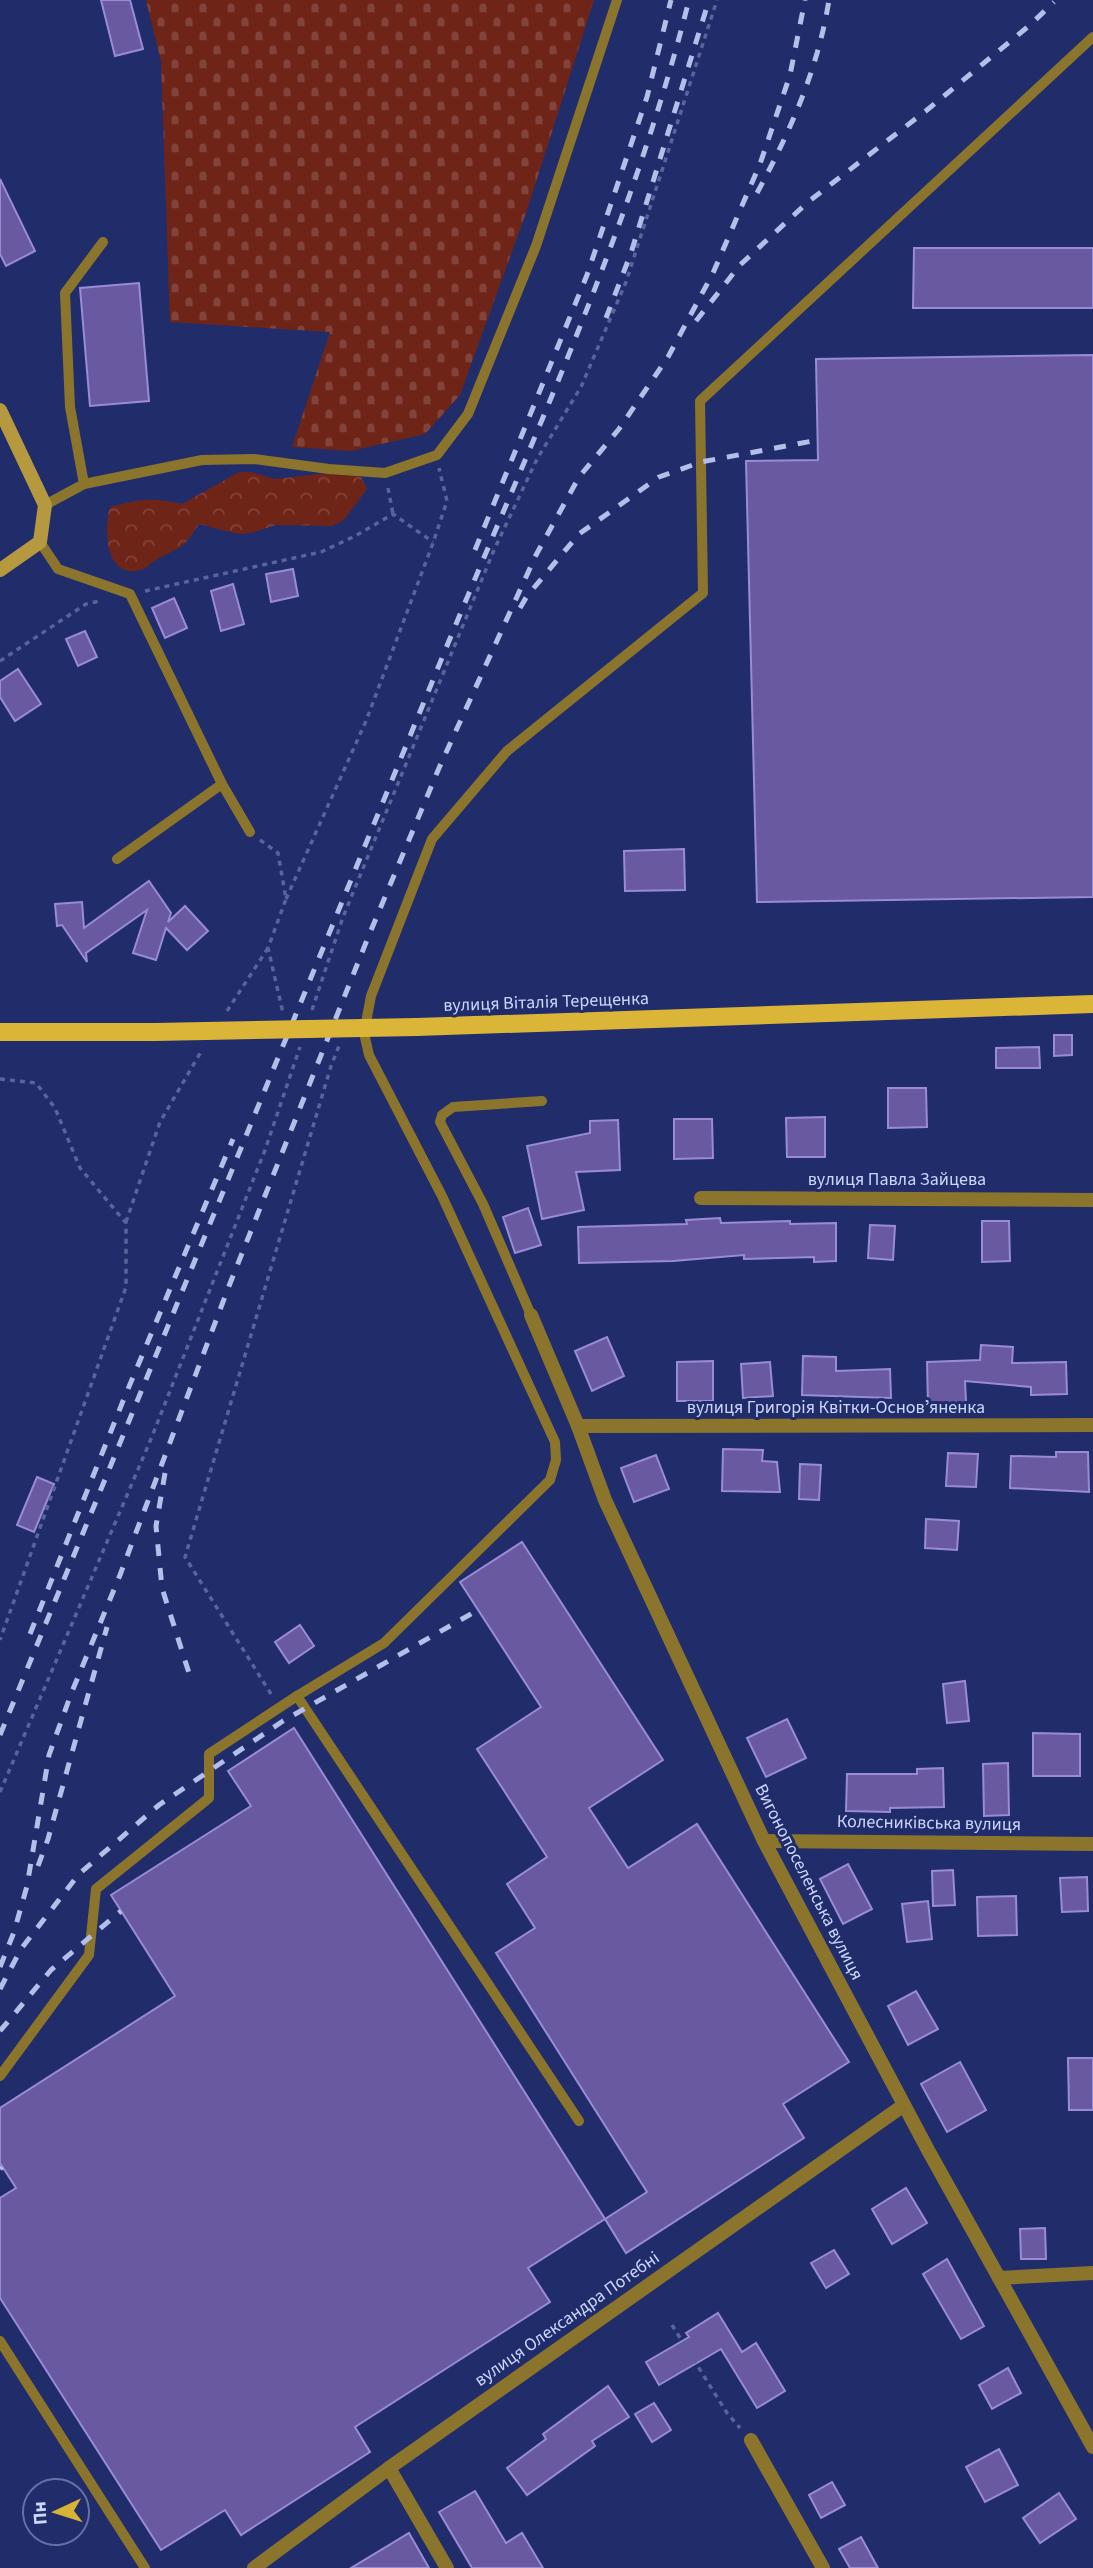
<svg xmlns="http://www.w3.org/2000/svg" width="1093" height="2568" font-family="'Source Sans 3',sans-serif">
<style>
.forest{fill:url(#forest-crowns)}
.cemetery{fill:url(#cemetery-stones)}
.building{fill:#6859a0;stroke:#998bd6;stroke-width:2}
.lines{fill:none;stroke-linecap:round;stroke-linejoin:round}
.path{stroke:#58649b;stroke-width:3.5;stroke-dasharray:5 5;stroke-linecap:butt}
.lane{stroke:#8b752d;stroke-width:10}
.street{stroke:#8b752d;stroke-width:14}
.secondary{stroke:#b6993f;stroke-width:14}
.primary{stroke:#dbb538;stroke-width:18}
.rail{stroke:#b3bfe8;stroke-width:5;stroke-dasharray:12 12;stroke-linecap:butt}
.primary-bridge{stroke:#dbb538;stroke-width:18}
.labels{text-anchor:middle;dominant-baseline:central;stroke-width:6;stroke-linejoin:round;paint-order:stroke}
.street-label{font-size:18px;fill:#cbd7fd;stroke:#212c6b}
</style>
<defs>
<pattern id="forest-crowns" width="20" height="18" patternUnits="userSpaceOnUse" patternTransform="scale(1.75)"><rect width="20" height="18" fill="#6f2418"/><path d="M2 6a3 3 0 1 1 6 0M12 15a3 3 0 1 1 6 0" fill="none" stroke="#82433a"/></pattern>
<pattern id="cemetery-stones" width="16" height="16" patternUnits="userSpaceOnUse" patternTransform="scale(1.75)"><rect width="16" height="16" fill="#6f2418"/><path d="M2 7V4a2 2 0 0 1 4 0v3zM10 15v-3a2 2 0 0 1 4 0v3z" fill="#82433a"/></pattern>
</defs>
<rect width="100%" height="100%" fill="#212c6b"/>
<!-- forest -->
<path class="forest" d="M239 472H251L275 479 338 472 361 477 367 489 344 520 332 526 276 525 251 533 238 534 199 524C183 548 185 545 159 558 151 562 146 570 136 571 104 574 104 527 110 507 139 499 152 497 182 504Z"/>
<!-- cemetery -->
<polygon class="cemetery" points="146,0 594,0 527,210 460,395 425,434 351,451 292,447 330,332 170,322 161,61"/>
<!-- building -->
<g class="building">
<polygon points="101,0 130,0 143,49 115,56"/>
<polygon points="0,179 35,251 6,266 0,254"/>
<polygon points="914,248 1093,248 1093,308 913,308"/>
<polygon points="139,283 149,401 90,406 80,288"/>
<polygon points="1093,355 1093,897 757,902 746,461 818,460 816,359"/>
<polygon points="293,569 298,596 271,602 266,574"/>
<polygon points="233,584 244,624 221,631 211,591"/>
<polygon points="174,598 187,628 165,638 152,608"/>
<polygon points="85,631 97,657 78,666 66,639"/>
<polygon points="18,669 41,704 15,721 0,697 0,681"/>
<polygon points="684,849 685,890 625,891 624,851"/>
<polygon points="149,881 171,913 168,922 185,906 208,931 187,950 166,928 156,960 133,953 147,910 86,953 87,962 62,925 57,926 55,904 82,902 84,928"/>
<polygon points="1054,1035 1072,1035 1072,1055 1054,1056"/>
<polygon points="1039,1047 1040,1068 996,1068 996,1048"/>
<polygon points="888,1088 926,1088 927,1127 888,1128"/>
<polygon points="825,1117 825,1157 787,1157 786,1118"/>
<polygon points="674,1119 712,1119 713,1158 674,1159"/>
<polygon points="618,1120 620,1170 576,1172 584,1210 542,1219 527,1146 590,1133 590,1121"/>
<polygon points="528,1208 541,1245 515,1253 503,1217"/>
<polygon points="720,1218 721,1223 790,1221 790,1224 836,1223 836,1261 814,1262 814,1257 744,1259 744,1255 673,1261 579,1263 578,1227 687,1224 686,1220"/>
<polygon points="982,1221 1009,1221 1010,1261 982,1262"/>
<polygon points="870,1225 895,1226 893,1260 868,1258"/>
<polygon points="607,1337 624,1376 592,1391 575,1351"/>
<polygon points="981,1345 1013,1347 1012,1363 1066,1362 1067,1394 1031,1395 1031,1387 965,1381 966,1402 928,1404 927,1362 980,1360"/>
<polygon points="803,1356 836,1357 836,1371 890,1369 891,1398 802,1395"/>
<polygon points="713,1361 713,1401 677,1401 677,1362"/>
<polygon points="770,1362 773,1396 743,1398 741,1364"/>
<polygon points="723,1449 763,1450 762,1461 777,1462 780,1492 722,1491"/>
<polygon points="1056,1452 1088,1452 1089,1492 1010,1488 1011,1456 1056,1457"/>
<polygon points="948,1453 978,1454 976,1487 946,1486"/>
<polygon points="656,1455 669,1489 634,1502 621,1468"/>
<polygon points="800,1464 821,1465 819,1500 799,1499"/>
<polygon points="37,1477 54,1484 34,1532 17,1525"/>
<polygon points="926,1519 959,1521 957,1550 925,1548"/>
<polygon points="522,1542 663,1760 589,1808 628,1868 697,1824 849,2062 783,2104 804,2138 626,2253 605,2219 647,2192 496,1953 535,1928 507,1884 547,1857 477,1749 541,1707 460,1582"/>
<polygon points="300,1625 314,1646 289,1663 275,1642"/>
<polygon points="965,1681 969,1721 947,1723 943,1684"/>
<polygon points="787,1719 806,1758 766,1777 747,1738"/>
<polygon points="294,1728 605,2219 528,2268 550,2302 355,2427 370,2452 241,2535 225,2510 161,2550 0,2298 0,2198 16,2188 0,2163 0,2108 175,1996 111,1895 251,1806 228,1771"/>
<polygon points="1033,1733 1080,1734 1080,1776 1033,1776"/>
<polygon points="1008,1763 1009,1815 984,1816 983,1764"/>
<polygon points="943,1768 944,1807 890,1808 890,1812 846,1811 847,1774 917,1774 917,1769"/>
<polygon points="848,1864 872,1909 843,1924 820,1879"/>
<polygon points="953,1870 955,1905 933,1906 932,1871"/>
<polygon points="1087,1877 1088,1911 1062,1912 1060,1878"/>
<polygon points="1016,1896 1017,1935 978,1936 977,1897"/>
<polygon points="928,1901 932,1939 907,1942 902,1904"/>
<polygon points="916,1991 938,2029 908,2045 888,2006"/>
<polygon points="1068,2058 1093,2058 1093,2110 1069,2110"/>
<polygon points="960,2062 986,2110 947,2132 921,2084"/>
<polygon points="906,2188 927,2223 892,2244 872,2209"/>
<polygon points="1045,2228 1046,2259 1021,2259 1020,2229"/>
<polygon points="834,2250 849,2274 826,2288 811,2263"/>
<polygon points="947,2259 984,2326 961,2339 923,2274"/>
<polygon points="718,2313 742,2352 756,2343 785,2391 757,2408 721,2349 659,2385 646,2362 689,2337 686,2333"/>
<polygon points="1008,2368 1021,2393 992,2409 979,2385"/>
<polygon points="608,2386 629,2417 592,2441 595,2446 527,2495 507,2468 546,2439 543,2434"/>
<polygon points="654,2403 671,2430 652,2442 635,2414"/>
<polygon points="999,2449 1018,2485 985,2502 966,2467"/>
<polygon points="832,2482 845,2505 821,2518 809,2495"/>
<polygon points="475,2491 506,2543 522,2533 543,2568 472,2568 439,2512"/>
<polygon points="1059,2493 1076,2519 1040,2543 1023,2518"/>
<polygon points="409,2533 429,2568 351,2568"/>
<polygon points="861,2537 878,2568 850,2568 839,2549"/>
</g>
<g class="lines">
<!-- path -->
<g class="path">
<polyline points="388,488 393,514"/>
<polyline points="145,591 321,552 355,536 393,514 433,542"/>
<polyline points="0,661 86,604 100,601"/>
<polyline points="260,840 278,853 286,899 268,948 283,1013"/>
<polyline points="286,899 366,721 433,543 447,501 439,468"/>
<polyline points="312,1010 343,917 494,550 537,459 581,387 626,282 717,0"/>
<polyline points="227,1011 268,948"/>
<polyline points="0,1079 36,1083 55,1108 80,1168 126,1223 126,1287 0,1640"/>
<polyline points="126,1222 160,1122 202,1050"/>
<polyline points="271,1694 185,1557 331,1066 339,1046"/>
<polyline points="0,1792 151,1439 265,1150 300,1047"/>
<polyline points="672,2325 727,2413 740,2428"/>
</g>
<!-- lane -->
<g class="lane">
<polyline points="84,484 70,407 65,293 103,242"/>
<polyline points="45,505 84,484 202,460 254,459 329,469 385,473 437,455 468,414 536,246 617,0"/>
<polyline points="40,542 58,569 130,594 222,784 250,832"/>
<polyline points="117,859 222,784"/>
<polyline points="531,1315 483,1204 440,1122 442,1115 453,1107 542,1101"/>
<polyline points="297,1696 579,2121"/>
<polyline points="0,2076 89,1955 96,1889 209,1798 209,1754 297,1696 384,1643 550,1480 556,1460 555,1442 442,1196 369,1055 364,1033 371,996 432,839 507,751 703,593 700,401 1093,37"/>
<polyline points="0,2341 145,2568"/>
</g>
<!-- street -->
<g class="street">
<polyline points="701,1198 1093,1200"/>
<polyline points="531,1315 578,1426 605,1500 764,1841 928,2150 1093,2447"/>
<polyline points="578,1426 1093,1425"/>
<polyline points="764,1841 1093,1844"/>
<polyline points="999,2278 1093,2273"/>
<polyline points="751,2440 823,2568"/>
<polyline points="389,2468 447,2568"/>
<polyline points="254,2568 389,2468 904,2105"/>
</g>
<!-- secondary -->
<polyline class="secondary" points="0,410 45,505 40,542 0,570"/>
<!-- primary -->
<g class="primary">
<polyline points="417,1027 1093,1004"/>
<polyline points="0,1032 155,1032"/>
</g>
<!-- rail -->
<g class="rail">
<path d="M757 193C790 132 818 69 829 0"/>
<polyline points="606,318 631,253 709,0"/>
<polyline points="696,321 740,265 808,202 927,110 1030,25 1054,2"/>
<polyline points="475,550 587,275 647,97 671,0"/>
<polyline points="520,608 527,596 579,534 659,477 701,462 818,440"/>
<polyline points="165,1473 156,1526 162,1588 189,1673"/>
<polyline points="30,1634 123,1401 233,1139"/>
<path d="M0 1735C145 1382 290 1029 435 675 526 452 630 234 689 0"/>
<polyline points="38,1866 48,1839 107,1627"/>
<polyline points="0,1967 14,1932 27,1886 49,1755 71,1694 120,1575 229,1286 367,940 439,768 536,555 579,477 619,429 668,357 713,273 760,164 790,75 805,0"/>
<polyline points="0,1989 21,1949 79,1874 159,1805 283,1721 478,1610"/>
<polyline points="0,2031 51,1970 121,1911"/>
<polyline points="0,2169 2,2167"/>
</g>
<!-- primary-bridge -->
<polyline class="primary-bridge" points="155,1032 417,1027"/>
</g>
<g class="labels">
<!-- street labels -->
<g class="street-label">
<text transform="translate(546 1002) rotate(-2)">вулиця Віталія Терещенка</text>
<text x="897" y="1179">вулиця Павла Зайцева</text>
<text x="836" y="1407">вулиця Григорія Квітки-Основʼяненка</text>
<text transform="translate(929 1823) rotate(1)">Колесниківська вулиця</text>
<text transform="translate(809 1882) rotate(63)">Вигонопоселенська вулиця</text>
<text transform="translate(567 2319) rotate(-35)">вулиця Олександра Потебні</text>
</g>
</g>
<!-- north arrow -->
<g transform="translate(56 2512) rotate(266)"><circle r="33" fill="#212c6b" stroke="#6570a5" stroke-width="2"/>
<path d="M0-5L12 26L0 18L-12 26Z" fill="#d9b334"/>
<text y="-10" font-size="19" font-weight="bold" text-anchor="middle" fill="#cbd7fd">Пн</text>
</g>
</svg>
